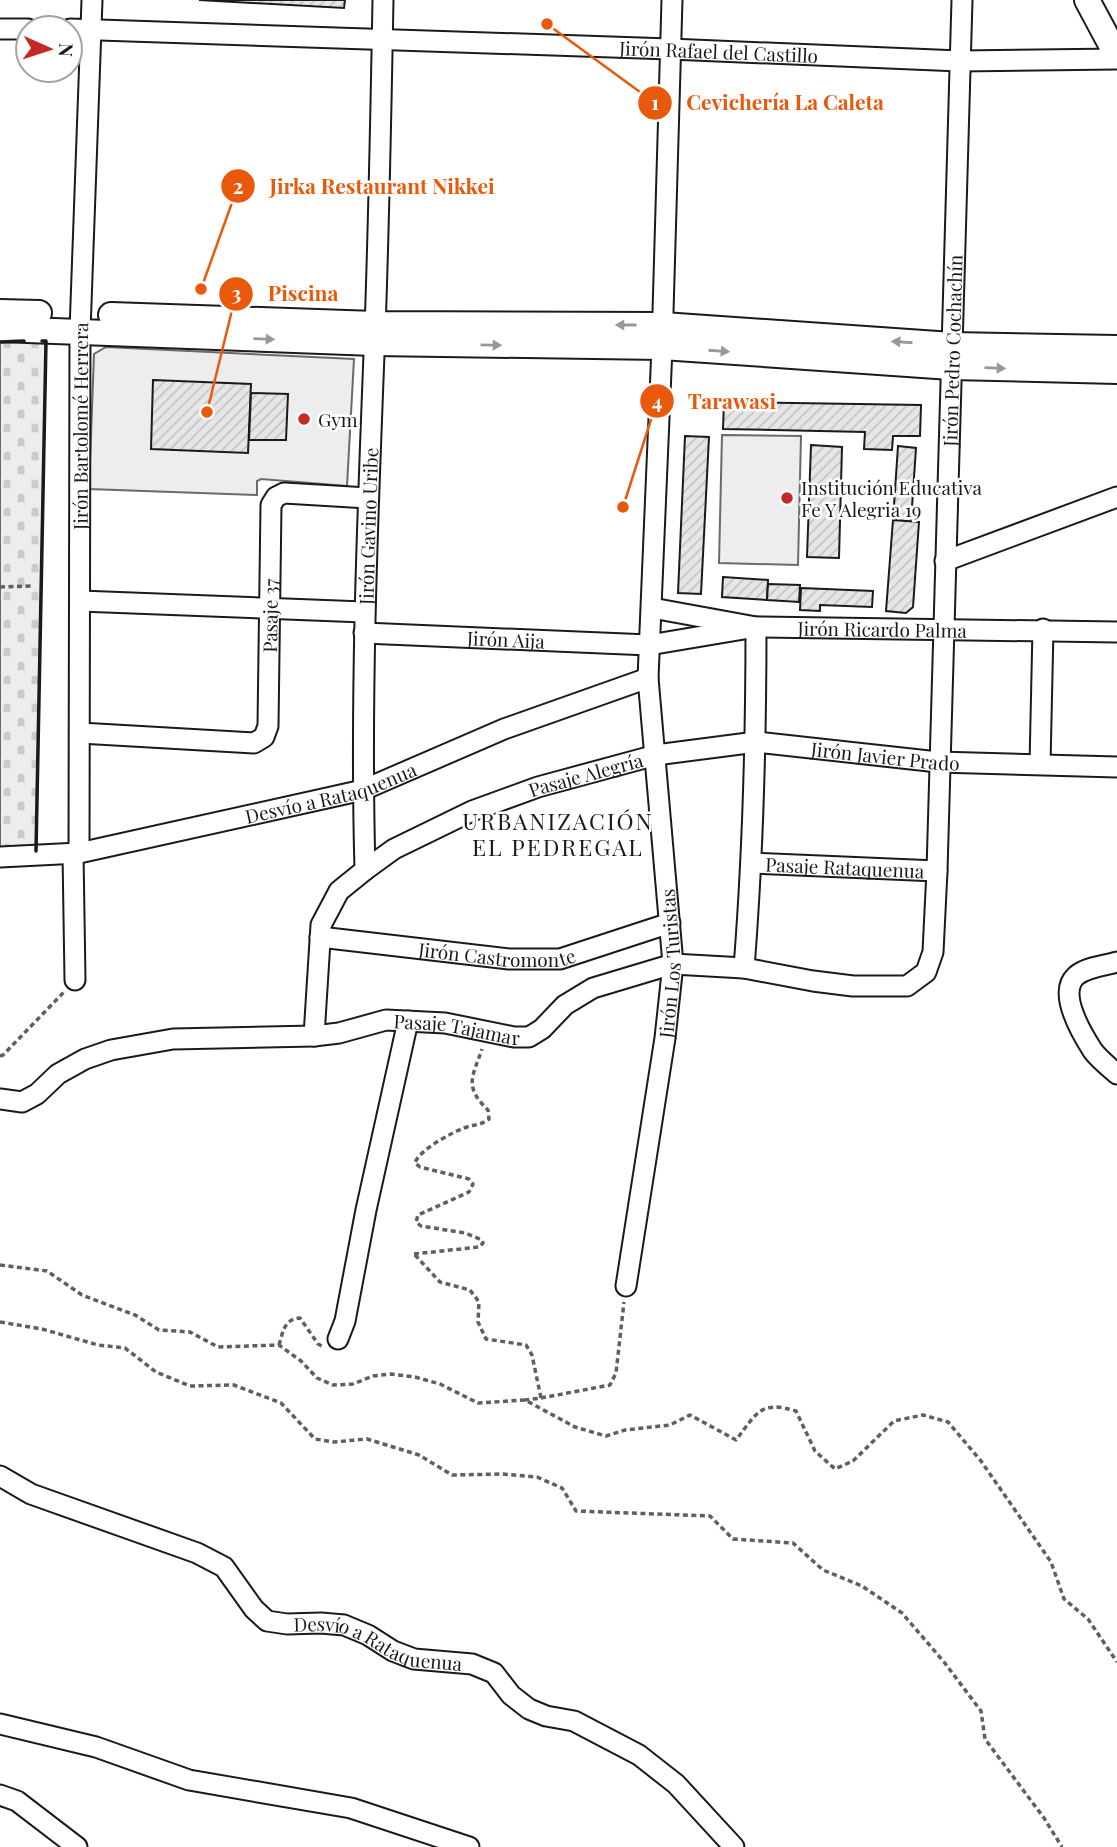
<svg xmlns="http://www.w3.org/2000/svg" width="1117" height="1847" font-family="'Playfair Display',serif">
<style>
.cemetery{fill:url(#cemetery-stones);stroke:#6a6a6a;stroke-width:2}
.built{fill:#ededed;stroke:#6a6a6a;stroke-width:2}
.building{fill:url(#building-hatch);stroke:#1a1a1a;stroke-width:2}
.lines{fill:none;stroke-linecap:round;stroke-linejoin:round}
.minor-casing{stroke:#1a1a1a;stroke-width:23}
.major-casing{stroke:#1a1a1a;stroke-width:28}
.path{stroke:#5f5f5f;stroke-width:3.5;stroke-dasharray:5 3.5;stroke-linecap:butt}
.minor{stroke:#fff;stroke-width:19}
.major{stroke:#fff;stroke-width:24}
.wall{stroke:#1a1a1a;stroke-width:3.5}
.oneway{fill:#989898}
.poi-dot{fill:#c62828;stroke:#fff;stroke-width:2.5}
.labels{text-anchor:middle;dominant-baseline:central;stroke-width:5;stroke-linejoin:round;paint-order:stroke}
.street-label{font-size:19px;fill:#1a1a1a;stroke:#fff}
.poi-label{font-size:19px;fill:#1a1a1a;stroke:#fff;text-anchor:start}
.quarter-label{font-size:23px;letter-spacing:2px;fill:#1a1a1a;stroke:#fff}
.leader{fill:none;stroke:#e8590c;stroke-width:2.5}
.callout-dot{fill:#e8590c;stroke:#fff;stroke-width:2.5}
.mark-label{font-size:21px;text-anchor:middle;font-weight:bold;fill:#fff}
.callout-label{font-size:21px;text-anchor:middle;font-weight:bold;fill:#e8590c;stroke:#fff;stroke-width:5;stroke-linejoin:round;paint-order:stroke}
</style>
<defs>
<pattern id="cemetery-stones" width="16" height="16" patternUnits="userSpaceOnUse" patternTransform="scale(1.75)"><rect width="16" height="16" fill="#ededed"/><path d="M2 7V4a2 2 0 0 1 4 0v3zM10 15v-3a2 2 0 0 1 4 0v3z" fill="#cbcbcb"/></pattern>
<pattern id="building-hatch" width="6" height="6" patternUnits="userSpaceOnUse" patternTransform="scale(1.75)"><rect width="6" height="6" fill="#e6e6e6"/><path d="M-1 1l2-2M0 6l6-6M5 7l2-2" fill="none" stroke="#c5c5c5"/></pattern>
</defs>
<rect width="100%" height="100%" fill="#fff"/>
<!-- cemetery -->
<polygon class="cemetery" points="46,341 36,852 0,852 0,342"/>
<!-- built -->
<g class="built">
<polygon points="106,347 354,359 347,486 261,479 257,481 257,495 89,489 94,354"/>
<polygon points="722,435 801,436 798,565 719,563"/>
</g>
<!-- building -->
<g class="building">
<polygon points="199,0 345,0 344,8"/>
<polygon points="153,380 251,384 248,453 151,449"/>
<polygon points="251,393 288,394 286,440 249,440"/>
<polygon points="724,402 921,405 920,436 893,436 892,450 864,449 865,432 723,429"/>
<polygon points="685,436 709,437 701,594 678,593"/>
<polygon points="811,445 842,447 839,558 807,557"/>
<polygon points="898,446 916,448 911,522 893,520"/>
<polygon points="893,520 919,522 913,607 906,613 886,611"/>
<polygon points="723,577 768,580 767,600 722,597"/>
<polygon points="768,584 800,585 799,602 767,600"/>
<polygon points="801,588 873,591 872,607 820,605 820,611 800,610"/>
</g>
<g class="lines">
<defs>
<g id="minor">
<polyline points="0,29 28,29"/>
<path id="s1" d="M70 29 670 49 960 61 1117 59"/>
<polyline points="945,561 1117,497"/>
<polyline points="80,601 364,612"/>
<path d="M652 608 756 627C756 741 753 854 744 968"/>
<path id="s2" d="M364 633 649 645 756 627 1117 632"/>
<path id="s3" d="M80 733 254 743 264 737 268 726 271 505 276 497 284 493 368 498"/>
<polyline points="1040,764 1043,629"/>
<polyline points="73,853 75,980"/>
<path id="s4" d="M79 853 80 331 92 0"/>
<path id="s5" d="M0 857 79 853 363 790 504 729 648 678"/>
<path id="s6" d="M752 863 937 871"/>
<path id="s7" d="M365 870 394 849 472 811 538 787 656 755 756 742 938 762 1117 767"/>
<path id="s8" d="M320 937 509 959H560L670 923"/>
<path d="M1117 962C1104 966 1086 967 1076 976 1057 993 1082 1034 1093 1051 1099 1059 1109 1067 1117 1074"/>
<path id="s9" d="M314 1036 321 925 339 891 365 870C360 690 368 509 375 329 379 219 381 110 383 0"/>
<path id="s10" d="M0 1099 22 1102 37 1094 58 1074 85 1059 111 1050 173 1039 314 1036 339 1033 386 1020 445 1023 514 1037H529L542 1029 565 1005 593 988 673 964 744 968 813 981 853 986H907L926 972 933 952 937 871 962 0"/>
<path id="s11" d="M626 1286 665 1038 673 964 648 678 662 347 672 0"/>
<polyline points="338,1339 345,1321 366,1210 408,1021"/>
<path id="s12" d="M0 1476 31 1494 197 1553 224 1567 254 1609 267 1621 287 1624 321 1623 344 1625 368 1635 393 1651 414 1659 472 1664 494 1673 511 1695 529 1709 546 1716 574 1721 639 1755 676 1784 734 1847"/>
<polyline points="0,1724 96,1747 189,1780 351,1808 469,1847"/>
<polyline points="0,1795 17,1801 77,1847"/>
</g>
<g id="major">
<polyline points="1087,0 1117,56"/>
<polyline points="0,312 39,313"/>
<polyline points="111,315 375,324 663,325 952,345 1117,348"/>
<polyline points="0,329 374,343 662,347 951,367 1117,371"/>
</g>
</defs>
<!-- minor casing -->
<use href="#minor" class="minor-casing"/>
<!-- major casing -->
<use href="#major" class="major-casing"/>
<!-- path -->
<g class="path">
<polyline points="0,587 33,586"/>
<polyline points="0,1056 3,1055 64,992"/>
<path d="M414 1254 479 1247 483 1243 482 1240 465 1233 421 1226 416 1222 418 1215 469 1192 473 1184 469 1179 420 1167 415 1163C419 1150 451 1133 464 1128 474 1124 480 1126 489 1119L488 1110C463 1086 473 1076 482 1049"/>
<polyline points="415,1255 440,1282 470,1290 479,1302 478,1322 486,1339 526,1345 532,1355 541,1398 525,1400"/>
<path d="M0 1265 47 1271 82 1295 135 1315 159 1330 190 1332 218 1347 279 1345 301 1361 317 1378 333 1385 353 1384 373 1376 391 1374 415 1377 440 1384 478 1403 525 1400 575 1427 606 1436 625 1430 670 1425 690 1415 736 1440C757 1413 760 1400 796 1411L815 1451 835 1469 853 1461 894 1421 923 1415 948 1422 981 1461 1051 1562 1064 1599 1088 1619 1117 1662"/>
<polyline points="0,1322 42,1329 98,1345 125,1348 156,1372 190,1386 234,1385 281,1403 315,1439 334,1442 367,1439 419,1455 452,1475 503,1474 537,1477 562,1488 576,1511 710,1516 733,1539 793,1543 823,1570 862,1586 902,1613 944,1662 981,1711 985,1739 1044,1818 1062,1847"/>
<path d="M279 1345C283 1332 284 1319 300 1318L318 1344 322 1346"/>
<polyline points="541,1398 610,1385 616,1373 624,1302"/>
</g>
<!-- minor -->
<use href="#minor" class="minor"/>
<!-- major -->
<use href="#major" class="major"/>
<!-- wall -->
<g class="wall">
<polyline points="0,342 24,341"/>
<polyline points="36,851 46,341 42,341"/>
</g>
</g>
<!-- one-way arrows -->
<defs><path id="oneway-solid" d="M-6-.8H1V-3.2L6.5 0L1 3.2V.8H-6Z" transform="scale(1.75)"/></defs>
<g class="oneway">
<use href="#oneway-solid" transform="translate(626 325) rotate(-180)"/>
<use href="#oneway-solid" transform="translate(264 339) rotate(2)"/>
<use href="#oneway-solid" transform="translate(902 342) rotate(-176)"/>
<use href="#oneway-solid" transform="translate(491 345) rotate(1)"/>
<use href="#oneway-solid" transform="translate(719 351) rotate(4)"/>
<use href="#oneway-solid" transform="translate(995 368) rotate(2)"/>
</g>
<!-- markers -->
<g class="poi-dot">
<circle cx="304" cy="419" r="7"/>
<circle cx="787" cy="498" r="7"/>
</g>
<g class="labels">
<!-- street labels -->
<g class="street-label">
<text stroke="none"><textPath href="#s1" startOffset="649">Jirón Rafael del Castillo</textPath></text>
<text stroke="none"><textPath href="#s10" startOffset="1596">Jirón Pedro Cochachín</textPath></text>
<text stroke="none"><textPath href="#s4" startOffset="427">Jirón Bartolomé Herrera</textPath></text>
<text stroke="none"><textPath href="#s9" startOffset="527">Jirón Gavino Uribe</textPath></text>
<text stroke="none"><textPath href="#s3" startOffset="308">Pasaje 37</textPath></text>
<text stroke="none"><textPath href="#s2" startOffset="520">Jirón Ricardo Palma</textPath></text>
<text stroke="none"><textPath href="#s2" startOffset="142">Jirón Aija</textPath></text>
<text stroke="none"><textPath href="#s7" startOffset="546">Jirón Javier Prado</textPath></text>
<text stroke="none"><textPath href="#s7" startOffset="242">Pasaje Alegría</textPath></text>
<text stroke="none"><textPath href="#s5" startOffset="338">Desvío a Rataquenua</textPath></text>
<text stroke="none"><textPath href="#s6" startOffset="93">Pasaje Rataquenua</textPath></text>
<text stroke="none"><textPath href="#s8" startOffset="178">Jirón Castromonte</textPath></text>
<text stroke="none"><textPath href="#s11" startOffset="326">Jirón Los Turistas</textPath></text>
<text stroke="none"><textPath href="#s10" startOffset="476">Pasaje Tajamar</textPath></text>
<text stroke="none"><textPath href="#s12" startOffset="427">Desvío a Rataquenua</textPath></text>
</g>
<!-- poi labels -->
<g class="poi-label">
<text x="318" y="419">Gym</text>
<text x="801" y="487">Institución Educativa<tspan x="801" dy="22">Fe Y Alegria 19</tspan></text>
</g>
<!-- quarter labels -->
<g class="quarter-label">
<text x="558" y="820">URBANIZACIÓN<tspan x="558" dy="26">EL PEDREGAL</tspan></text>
</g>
</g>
<!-- callouts -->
<path class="leader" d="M547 24L655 103M201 289L238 186M207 412L236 294M623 507L657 401"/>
<g class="callout-dot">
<circle cx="547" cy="24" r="7"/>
<circle cx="201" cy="289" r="7"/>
<circle cx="207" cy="412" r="7"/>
<circle cx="623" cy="507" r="7"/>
<circle cx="655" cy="103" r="18"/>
<circle cx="238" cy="186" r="18"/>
<circle cx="236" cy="294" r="18"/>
<circle cx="657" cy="401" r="18"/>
</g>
<g class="mark-label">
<text x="655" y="110">1</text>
<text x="238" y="194">2</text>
<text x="236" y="301">3</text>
<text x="657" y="409">4</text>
</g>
<g class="callout-label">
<text x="785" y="110">Cevichería La Caleta</text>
<text x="382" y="194">Jirka Restaurant Nikkei</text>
<text x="303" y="301">Piscina</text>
<text x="732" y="409">Tarawasi</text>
</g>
<!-- north arrow -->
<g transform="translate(49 49) rotate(93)"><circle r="33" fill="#ffffff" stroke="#a3a3a3" stroke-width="2"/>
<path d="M0-5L12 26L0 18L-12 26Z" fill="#c62828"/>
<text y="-10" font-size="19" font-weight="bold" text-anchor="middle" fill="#1a1a1a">N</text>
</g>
</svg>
